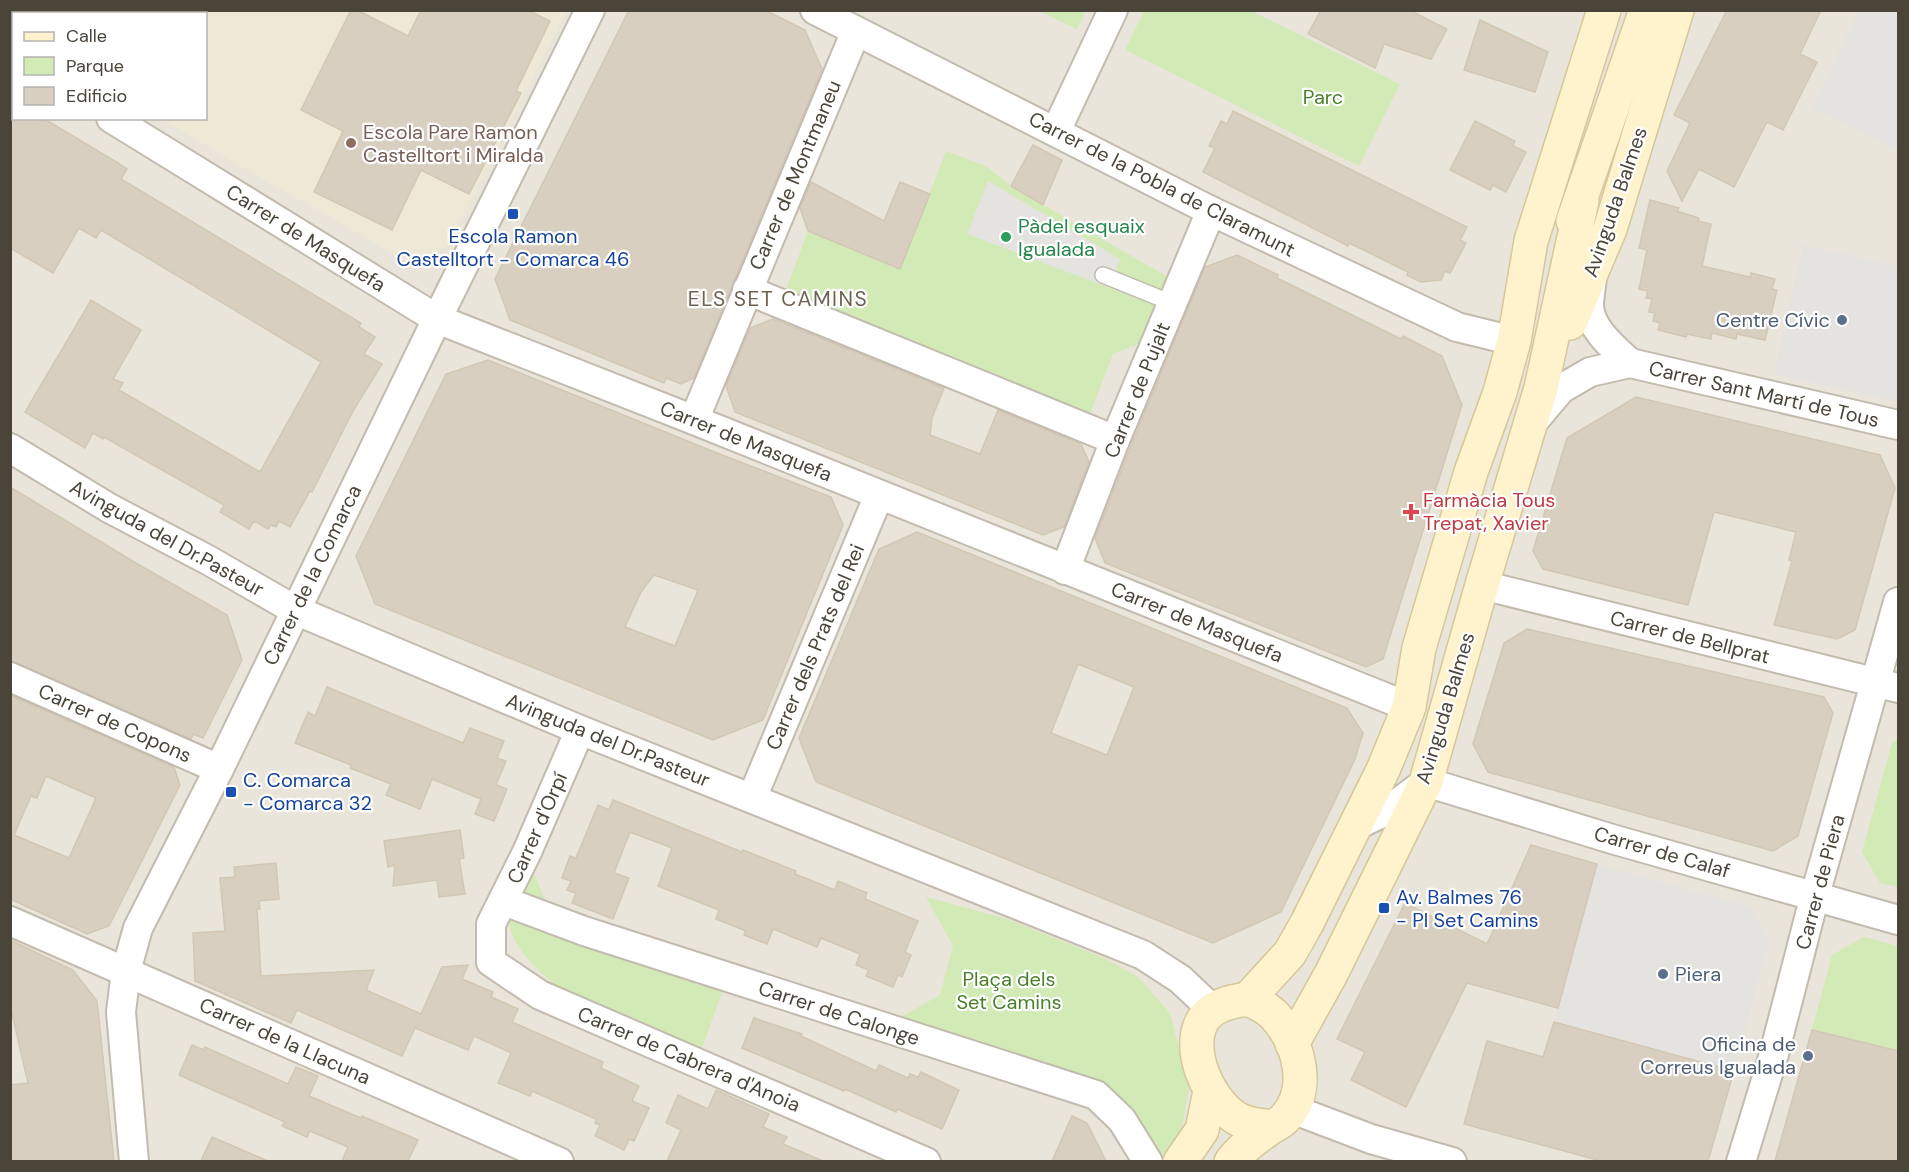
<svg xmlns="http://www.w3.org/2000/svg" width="1909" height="1172" font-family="'DM Sans',sans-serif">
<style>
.residential{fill:#eae5da;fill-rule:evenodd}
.education{fill:#efe8d6}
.green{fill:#d2eab5}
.parking{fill:#e5e3e0}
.building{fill:#d8cfc1;stroke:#d3c7b4;stroke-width:1.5;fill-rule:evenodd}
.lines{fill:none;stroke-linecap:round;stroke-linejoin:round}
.lane-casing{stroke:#c2bbae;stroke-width:18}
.street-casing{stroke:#c2bbae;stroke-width:32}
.secondary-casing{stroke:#d6c79b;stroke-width:36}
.lane{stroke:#fff;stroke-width:15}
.street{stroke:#fff;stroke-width:28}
.secondary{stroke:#fff3cd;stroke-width:33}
.education-dot{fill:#8d6e63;stroke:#fff;stroke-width:2}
.transit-dot{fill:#1a4fb4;stroke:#fff;stroke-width:2}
.leisure-dot{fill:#2e9e5b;stroke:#fff;stroke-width:2}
.service-dot{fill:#5c6f8a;stroke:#fff;stroke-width:2}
.health-dot{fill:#e0444e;stroke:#fff;stroke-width:2}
.labels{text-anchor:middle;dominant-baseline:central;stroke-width:4.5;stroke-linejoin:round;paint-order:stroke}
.park-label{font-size:20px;fill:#4a7f2a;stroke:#fff}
.education-label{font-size:20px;fill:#785e54;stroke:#fff;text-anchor:start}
.street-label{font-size:20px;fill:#4b4439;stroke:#fff}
.leisure-label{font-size:20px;fill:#27864d;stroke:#fff;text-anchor:start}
.transit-label{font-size:20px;fill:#164399;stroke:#fff;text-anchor:start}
.service-label{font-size:20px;fill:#4e5e75;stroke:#fff;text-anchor:end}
.health-label{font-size:20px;fill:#be3a42;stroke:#fff;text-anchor:start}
.neighbourhood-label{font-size:21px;letter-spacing:1.5px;fill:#6e6250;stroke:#fff}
</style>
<rect width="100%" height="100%" fill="#f6f3ec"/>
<!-- residential -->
<path class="residential" d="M11 11H1898V1161H11ZM14 14H206V118H14Z"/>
<!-- education -->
<polygon class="education" points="187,11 566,11 448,246 405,262 350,228 243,168 162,119 206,118 206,14 185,13"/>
<!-- green -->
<g class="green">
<polygon points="1039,11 1086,11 1077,29"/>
<polygon points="1144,11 1251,11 1400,84 1359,166 1125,50"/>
<polygon points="946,151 986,166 1011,186 1168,277 1143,342 1113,354 1080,440 776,317 808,231 900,269"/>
<polygon points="1898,739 1898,887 1880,883 1862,852 1892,743"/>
<path d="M534 874 551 913 730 970 702 1048C666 1036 628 1025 593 1010 569 999 504 949 510 919 511 910 528 884 534 874Z"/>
<polygon points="926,897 1007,919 1104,958 1138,977 1170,1013 1189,1090 1181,1131 1165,1156 1156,1151 1141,1130 895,1020 940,995 953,946"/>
<polygon points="1864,937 1898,946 1898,1051 1812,1030 1832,955"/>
</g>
<!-- parking -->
<g class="parking">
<polygon points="1859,11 1898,11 1898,151 1811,109"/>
<polygon points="988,181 1120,259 1110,288 967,234"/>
<polygon points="1803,245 1898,266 1898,402 1774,374"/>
<polygon points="1597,864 1751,907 1769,941 1734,1071 1554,1022"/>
</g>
<!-- building -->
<g class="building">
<polygon points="351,10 357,10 408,36 421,10 528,10 550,21 516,91 521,93 469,194 421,170 392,230 314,192 343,131 301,110"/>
<polygon points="629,10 765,10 805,30 822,69 694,378 681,384 666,378 664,383 510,320 495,279"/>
<polygon points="1321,10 1409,10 1447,29 1431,59 1384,44 1375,68 1308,34"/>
<polygon points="1727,10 1821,10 1800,54 1817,62 1783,130 1767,122 1734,187 1699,169 1682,201 1667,171 1690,123 1674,115"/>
<polygon points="1480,20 1548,52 1535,92 1464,70"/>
<polygon points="1233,111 1467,227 1460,240 1466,243 1450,273 1445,271 1441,280 1421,282 1407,275 1408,272 1374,255 1349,243 1348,246 1203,172 1215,148 1209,146 1221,121 1227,124"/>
<polygon points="10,118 43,118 118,163 127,169 121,179 361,323 359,327 375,337 364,354 382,364 353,411 312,492 310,491 290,527 279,521 276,527 271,525 268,529 254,521 249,529 220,512 224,505 104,437 103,439 93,433 85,448 25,412 91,300 141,330 113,379 123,383 119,390 260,472 321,362 101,230 96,238 79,228 53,273 10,248"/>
<polygon points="1475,121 1515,141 1513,146 1526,152 1506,192 1493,185 1490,190 1450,170"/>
<polygon points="1033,145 1062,160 1043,205 1011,186"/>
<polygon points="811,182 884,221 900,182 930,194 900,269 808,231 800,208"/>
<polygon points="1650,200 1679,208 1677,211 1699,218 1698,221 1711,224 1702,266 1750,277 1751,273 1775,279 1772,289 1777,290 1765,340 1737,334 1736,339 1712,333 1711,339 1687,334 1686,337 1658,330 1660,323 1653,321 1655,313 1649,312 1652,299 1646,298 1648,291 1639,289 1647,250 1639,248"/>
<polygon points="1237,255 1278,275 1277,278 1401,339 1403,336 1442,356 1462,405 1383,659 1366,667 1105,563 1095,538 1133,441 1205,267"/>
<polygon points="773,319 944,388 932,418 930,435 980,454 998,410 1081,444 1089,462 1064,527 1043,535 735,412 726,386 750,328"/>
<path d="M488 360 717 453 831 497 843 525 763 720 713 740 375 604 356 556 446 374ZM654 575 698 590 675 646 625 627 641 592Z"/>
<polygon points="1636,397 1880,455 1895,488 1855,630 1837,639 1774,625 1792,561 1789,560 1796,532 1714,512 1688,605 1543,569 1533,551 1567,438"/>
<polygon points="10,487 141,566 227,615 242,660 203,738 193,734 191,739 10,661"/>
<path d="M917 532 1347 708 1363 733 1355 759 1281 912 1213 943 816 782 799 738 879 549ZM1078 664 1134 687 1107 755 1051 733Z"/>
<polygon points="1527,629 1824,697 1833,713 1798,836 1773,851 1488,772 1473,744 1504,643"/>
<polygon points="327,687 463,743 470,728 504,741 497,758 506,761 496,785 507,789 494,821 475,814 481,799 432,779 420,809 386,795 391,784 350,768 351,765 295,743 308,712 315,716"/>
<path d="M10 695 174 767 180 785 109 926 87 934 10 899ZM46 776 96 798 69 858 14 835 31 796 37 798Z"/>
<polygon points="613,800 742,852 743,850 796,871 795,874 835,890 838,881 867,893 865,899 918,921 905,952 911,955 902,977 898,975 893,987 866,976 869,970 856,965 860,954 821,938 817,947 773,929 767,944 744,935 746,931 716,919 719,910 658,886 672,848 630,832 614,873 629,878 613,919 572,903 576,893 567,890 571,881 562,878 570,856 576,858 598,805 609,810"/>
<polygon points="460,830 464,858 459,859 465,894 439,897 437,880 393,886 395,865 388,867 384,841"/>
<polygon points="1531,845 1597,864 1558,1008 1467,983 1406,1107 1351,1080 1365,1052 1337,1039 1405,903 1487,944"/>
<polygon points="276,863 279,899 259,901 260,909 257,909 261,976 374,970 366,990 421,1014 442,967 468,965 462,979 493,992 491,997 518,1009 512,1022 603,1062 601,1068 639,1086 632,1101 649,1108 634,1141 629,1139 624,1150 595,1136 600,1125 595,1123 596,1119 532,1091 530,1096 498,1083 511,1053 474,1036 468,1050 415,1028 402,1056 297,1010 291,1023 195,981 193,933 225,931 220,878 235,877 234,867"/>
<polygon points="10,940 73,970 97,1001 114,1161 10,1161 10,1085 28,1083 10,1005"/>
<polygon points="754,1018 802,1034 801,1036 876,1071 879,1065 908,1078 910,1074 918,1077 921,1072 959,1090 942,1129 897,1109 896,1112 845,1089 844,1091 742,1048"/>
<polygon points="1554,1022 1734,1071 1708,1161 1601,1161 1464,1124 1487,1041 1543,1057"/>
<polygon points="1812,1030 1899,1051 1899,1161 1775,1161"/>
<polygon points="192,1045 204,1050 205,1047 288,1084 296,1067 318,1076 309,1096 361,1118 362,1116 418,1140 408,1161 342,1161 348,1147 310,1131 307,1137 282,1126 285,1122 179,1075"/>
<polygon points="716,1090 769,1114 763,1127 787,1137 783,1144 823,1161 667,1161 681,1130 666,1123 678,1095 708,1109"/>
<polygon points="1072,1116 1087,1123 1106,1161 1052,1161"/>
<polygon points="212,1137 268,1161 201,1161"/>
</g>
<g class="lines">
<defs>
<polyline id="lane" points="1103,275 1172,303"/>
<g id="street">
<polyline points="815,10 1211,211 1457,327 1514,341"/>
<polyline points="10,57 14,59"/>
<polyline points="111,118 437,319 694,420 1409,707"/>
<polyline points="1056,131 1113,10"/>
<path d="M1592 278C1591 287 1589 297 1589 306 1590 329 1615 349 1630 363"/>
<polyline points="747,290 1115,440"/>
<polyline points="694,420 856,31"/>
<polyline points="1533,422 1561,389 1590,372 1630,363 1898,425"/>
<polyline points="10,448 109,508 208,560 295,610 580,730 1143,955 1180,979 1213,1010"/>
<polyline points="1065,570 1115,440 1211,211"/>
<polyline points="1482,585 1898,688"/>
<polyline points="10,677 219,769"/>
<polyline points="580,730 527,852 491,924 491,962 540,995 926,1162"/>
<polyline points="752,798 879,495"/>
<polyline points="1355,826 1390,809 1426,782 1612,839 1898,920"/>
<polyline points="504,901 584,931 1096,1095 1122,1120 1148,1162"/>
<polyline points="10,921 559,1162"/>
<polyline points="1292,1109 1371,1139 1452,1162"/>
<polyline points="134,1162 121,1012 126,971 138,928 219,769 437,319 590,10"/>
<polyline points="1741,1162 1774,1054 1815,895 1898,602"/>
</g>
<g id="secondary">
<polyline points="1573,221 1646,10"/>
<polyline points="1570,323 1610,229 1677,10"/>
<polyline points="1248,999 1290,953 1307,923 1383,770 1409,707 1419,648 1471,472 1500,392 1514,341 1531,241 1604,10"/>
<polyline points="1292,1044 1331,974 1426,782 1482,585 1541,388 1582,201"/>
<polyline points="1180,1162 1202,1130 1210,1091"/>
<path d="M1231 1162C1241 1148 1257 1138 1270 1128 1275 1125 1281 1123 1285 1118 1312 1089 1299 1043 1275 1016 1268 1008 1257 1003 1248 999 1233 1001 1212 1005 1203 1020 1185 1049 1209 1101 1236 1118 1247 1125 1259 1125 1272 1127"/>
</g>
</defs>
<!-- lane casing -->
<use href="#lane" class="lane-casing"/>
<!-- street casing -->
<use href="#street" class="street-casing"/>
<!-- secondary casing -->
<use href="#secondary" class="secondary-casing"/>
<!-- lane -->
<use href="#lane" class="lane"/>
<!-- street -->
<use href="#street" class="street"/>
<!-- secondary -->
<use href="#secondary" class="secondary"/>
</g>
<!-- markers -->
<circle class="education-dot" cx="351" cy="143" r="6"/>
<g class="transit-dot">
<rect x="507" y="208" width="12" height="12" rx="3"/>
<rect x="225" y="786" width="12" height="12" rx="3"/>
<rect x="1378" y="902" width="12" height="12" rx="3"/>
</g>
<circle class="leisure-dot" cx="1006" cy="237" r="6"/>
<g class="service-dot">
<circle cx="1842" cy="320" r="6"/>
<circle cx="1663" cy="974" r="6"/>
<circle cx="1808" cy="1056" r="6"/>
</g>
<path class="health-dot" d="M1408 503h6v6h6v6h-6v6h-6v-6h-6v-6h6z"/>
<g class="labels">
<!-- park labels -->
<g class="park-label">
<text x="1323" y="97">Parc</text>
<text x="1009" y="979">Plaça dels<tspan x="1009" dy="23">Set Camins</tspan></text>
</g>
<!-- education labels -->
<g class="education-label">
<text x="363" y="132">Escola Pare Ramon<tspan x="363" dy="23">Castelltort i Miralda</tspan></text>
</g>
<!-- street labels -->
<g class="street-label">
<text transform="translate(795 175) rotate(-67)">Carrer de Montmaneu</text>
<text transform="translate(1162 184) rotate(27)">Carrer de la Pobla de Claramunt</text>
<text transform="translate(1615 202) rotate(-71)">Avinguda Balmes</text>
<text transform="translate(306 238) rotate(32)">Carrer de Masquefa</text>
<text transform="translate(1137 390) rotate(-68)">Carrer de Pujalt</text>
<text transform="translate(1764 394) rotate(13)">Carrer Sant Martí de Tous</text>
<text transform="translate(746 441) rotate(22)">Carrer de Masquefa</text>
<text transform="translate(167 538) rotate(29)">Avinguda del Dr.Pasteur</text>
<text transform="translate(312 575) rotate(-64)">Carrer de la Comarca</text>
<text transform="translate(1197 622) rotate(22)">Carrer de Masquefa</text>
<text transform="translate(1690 637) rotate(14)">Carrer de Bellprat</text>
<text transform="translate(815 647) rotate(-67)">Carrer dels Prats del Rei</text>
<text transform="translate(1445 708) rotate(-73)">Avinguda Balmes</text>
<text transform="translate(115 723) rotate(24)">Carrer de Copons</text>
<text transform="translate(608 740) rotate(22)">Avinguda del Dr.Pasteur</text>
<text transform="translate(537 828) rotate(-66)">Carrer d'Orpí</text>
<text transform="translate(1662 852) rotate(16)">Carrer de Calaf</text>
<text transform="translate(1820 882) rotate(-75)">Carrer de Piera</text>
<text transform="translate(839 1013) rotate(18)">Carrer de Calonge</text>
<text transform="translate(285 1041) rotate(24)">Carrer de la Llacuna</text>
<text transform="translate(689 1059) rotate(23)">Carrer de Cabrera d'Anoia</text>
</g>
<!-- leisure labels -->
<g class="leisure-label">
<text x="1018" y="226">Pàdel esquaix<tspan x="1018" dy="23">Igualada</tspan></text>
</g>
<!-- transit labels -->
<g class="transit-label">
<text x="513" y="236" text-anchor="middle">Escola Ramon<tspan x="513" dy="23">Castelltort - Comarca 46</tspan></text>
<text x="243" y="780">C. Comarca<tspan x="243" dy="23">- Comarca 32</tspan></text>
<text x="1396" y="897">Av. Balmes 76<tspan x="1396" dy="23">- Pl Set Camins</tspan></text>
</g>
<!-- service labels -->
<g class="service-label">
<text x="1830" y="320">Centre Cívic</text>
<text x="1675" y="974" text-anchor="start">Piera</text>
<text x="1796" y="1044">Oficina de<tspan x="1796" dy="23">Correus Igualada</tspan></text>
</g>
<!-- health labels -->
<g class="health-label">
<text x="1423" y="500">Farmàcia Tous<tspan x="1423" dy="23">Trepat, Xavier</tspan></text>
</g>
<!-- neighbourhood labels -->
<g class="neighbourhood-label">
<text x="778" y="299">ELS SET CAMINS</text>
</g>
</g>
<!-- border -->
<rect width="1909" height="1172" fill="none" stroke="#4b4439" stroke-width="24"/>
<!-- legend -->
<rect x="12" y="12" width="195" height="108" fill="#ffffff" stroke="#b7b4b0" stroke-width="1.5"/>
<rect x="24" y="32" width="30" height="9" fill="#fff3cd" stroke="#b7b4b0" stroke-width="1.5"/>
<text x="66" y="42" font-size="18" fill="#4b4439">Calle</text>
<rect x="24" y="57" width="30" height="18" fill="#d2eab5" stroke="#b7b4b0" stroke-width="1.5"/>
<text x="66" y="72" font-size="18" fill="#4b4439">Parque</text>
<rect x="24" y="87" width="30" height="18" fill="#d8cfc1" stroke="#b7b4b0" stroke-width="1.5"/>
<text x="66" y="102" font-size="18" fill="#4b4439">Edificio</text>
</svg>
